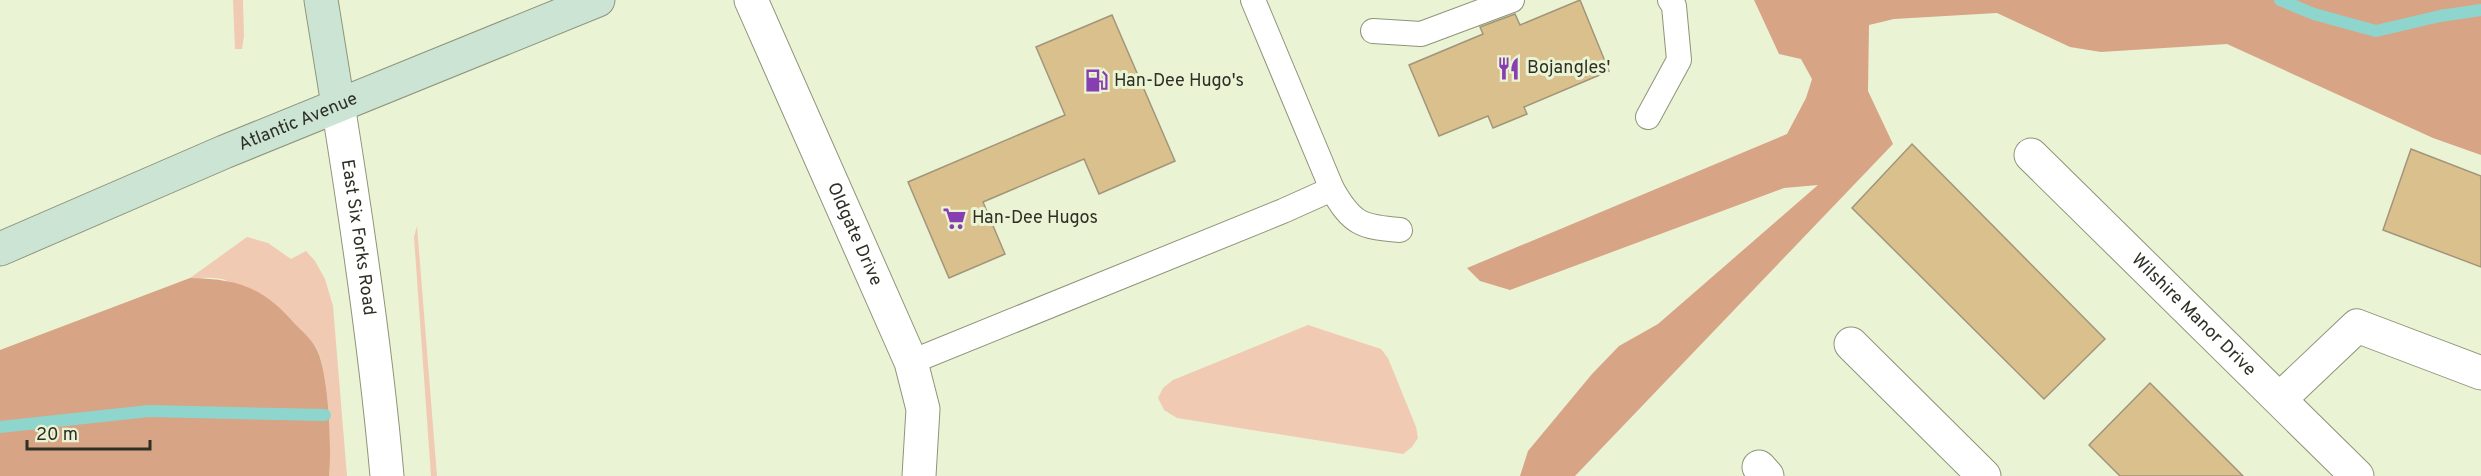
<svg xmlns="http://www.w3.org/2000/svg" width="2481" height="476" font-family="Overpass,sans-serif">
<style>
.green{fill:#f1cab3}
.forest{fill:#d7a486}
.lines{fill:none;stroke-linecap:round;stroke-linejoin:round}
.stream{stroke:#8ed6cd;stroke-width:12}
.building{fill:#d9c08c;stroke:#a2957a;stroke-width:1.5}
.lane-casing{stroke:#8e9479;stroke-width:26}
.street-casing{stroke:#8e9479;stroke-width:35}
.secondary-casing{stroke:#8e9479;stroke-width:35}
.lane{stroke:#fff;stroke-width:24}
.street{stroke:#fff;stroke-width:33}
.secondary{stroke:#cce4d4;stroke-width:33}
.labels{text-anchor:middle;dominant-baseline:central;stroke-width:6;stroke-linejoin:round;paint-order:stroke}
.poi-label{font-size:18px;fill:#2e3025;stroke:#ebf3d5;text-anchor:start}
.street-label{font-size:18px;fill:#2e3025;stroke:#ebf3d5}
</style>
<rect width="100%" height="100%" fill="#ebf3d5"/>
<!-- green -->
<g class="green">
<polygon points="233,0 243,0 244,36 242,49 235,49"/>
<polygon points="417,226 437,476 431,476 414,237"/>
<path d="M247 237 268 243 291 259 306 251 315 261 325 279 333 306 347 476H329C332 447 329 375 317 349 311 337 235 281 222 279 212 277 200 278 190 278Z"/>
<polygon points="1308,325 1381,349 1388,358 1416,427 1418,438 1412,447 1403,454 1177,418 1164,410 1158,398 1163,388 1173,380"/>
</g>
<!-- forest -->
<g class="forest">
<polygon points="1754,0 2481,0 2481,155 2433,138 2227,44 2101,52 2070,47 1997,13 1894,19 1869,25 1868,91 1893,144 1575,476 1520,476 1528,451 1592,374 1619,346 1658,324 1818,185 1784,188 1510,290 1480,281 1467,268 1787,134 1806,98 1812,79 1801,59 1779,54"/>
<path d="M190 278C238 279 263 287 295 324 302 331 311 339 316 348 329 371 332 449 329 476H0V350Z"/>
</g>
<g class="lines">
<!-- stream -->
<g class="stream">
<polyline points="2280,0 2314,14 2376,31 2440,16 2481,10"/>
<polyline points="0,427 149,411 325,415"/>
</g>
</g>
<!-- building -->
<g class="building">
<polygon points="1580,0 1609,71 1524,107 1527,114 1493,128 1488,116 1439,136 1409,65 1483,34 1480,27 1515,14 1520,25"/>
<polygon points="1112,15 1175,161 1099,194 1084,159 983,202 1005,254 949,278 908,182 1065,115 1036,47"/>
<polygon points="1912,144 2105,339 2044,399 1852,208"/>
<polygon points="2411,149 2481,176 2481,267 2383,230"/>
<polygon points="2150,383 2243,476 2120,476 2089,445"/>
</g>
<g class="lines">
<defs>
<g id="lane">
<path d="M1253 0 1332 189C1352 224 1361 227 1400 230"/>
<polyline points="1373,31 1421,34 1512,0"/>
<polyline points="1648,117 1679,60 1674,6 1670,0"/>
<polyline points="911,362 1283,211 1332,189"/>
</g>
<g id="street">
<path id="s1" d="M751 0 911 362 923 409 919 476"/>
<path id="s2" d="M338 105C358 229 376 351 387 476"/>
<path id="s3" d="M2031 155 2357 476"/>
<polyline points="1851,344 1984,476"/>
<polyline points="2280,399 2357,326 2481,373"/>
<polyline points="1759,467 1767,476"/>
</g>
<g id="secondary">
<polyline points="321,0 338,105"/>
<path id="s4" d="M0 249 224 152 598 0"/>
</g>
</defs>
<!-- lane casing -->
<use href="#lane" class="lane-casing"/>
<!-- street casing -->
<use href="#street" class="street-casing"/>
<!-- secondary casing -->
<use href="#secondary" class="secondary-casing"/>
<!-- lane -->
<use href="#lane" class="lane"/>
<!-- street -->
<use href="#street" class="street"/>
<!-- secondary -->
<use href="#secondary" class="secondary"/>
</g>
<!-- icons -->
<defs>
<symbol id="restaurant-bare" viewBox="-9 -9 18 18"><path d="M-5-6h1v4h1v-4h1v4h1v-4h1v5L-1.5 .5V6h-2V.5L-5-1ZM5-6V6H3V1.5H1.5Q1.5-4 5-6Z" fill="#863eb1" stroke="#ebf3d5" stroke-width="2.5" paint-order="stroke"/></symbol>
<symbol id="fuel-bare" viewBox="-9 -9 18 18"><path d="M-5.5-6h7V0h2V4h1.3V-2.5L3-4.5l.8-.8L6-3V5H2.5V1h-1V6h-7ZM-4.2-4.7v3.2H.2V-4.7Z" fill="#863eb1" stroke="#ebf3d5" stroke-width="2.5" paint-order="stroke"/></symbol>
<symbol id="supermarket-bare" viewBox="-9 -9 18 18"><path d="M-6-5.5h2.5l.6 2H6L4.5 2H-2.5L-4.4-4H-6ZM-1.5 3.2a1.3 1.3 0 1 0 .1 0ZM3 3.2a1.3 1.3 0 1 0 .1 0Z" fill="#863eb1" stroke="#ebf3d5" stroke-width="2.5" paint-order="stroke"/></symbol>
</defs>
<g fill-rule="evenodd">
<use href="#restaurant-bare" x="1492" y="52" width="33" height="33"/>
<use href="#fuel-bare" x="1080" y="64" width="33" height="33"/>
<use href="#supermarket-bare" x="938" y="202" width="33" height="33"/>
</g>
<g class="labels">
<!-- poi labels -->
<g class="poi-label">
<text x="1527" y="68">Bojangles'</text>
<text x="1114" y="81">Han-Dee Hugo's</text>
<text x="972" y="218">Han-Dee Hugos</text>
</g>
<!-- street labels -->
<g class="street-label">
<text stroke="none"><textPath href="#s4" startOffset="324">Atlantic Avenue</textPath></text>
<text stroke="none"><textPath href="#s1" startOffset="256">Oldgate Drive</textPath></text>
<text stroke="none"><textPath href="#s2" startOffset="134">East Six Forks Road</textPath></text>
<text stroke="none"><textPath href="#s3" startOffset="228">Wilshire Manor Drive</textPath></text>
</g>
</g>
<!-- scale -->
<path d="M27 440v9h123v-9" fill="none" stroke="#2e3025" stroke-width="3"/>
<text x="36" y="440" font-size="18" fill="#2e3025" stroke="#ebf3d5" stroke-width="4.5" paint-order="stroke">20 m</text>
</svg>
